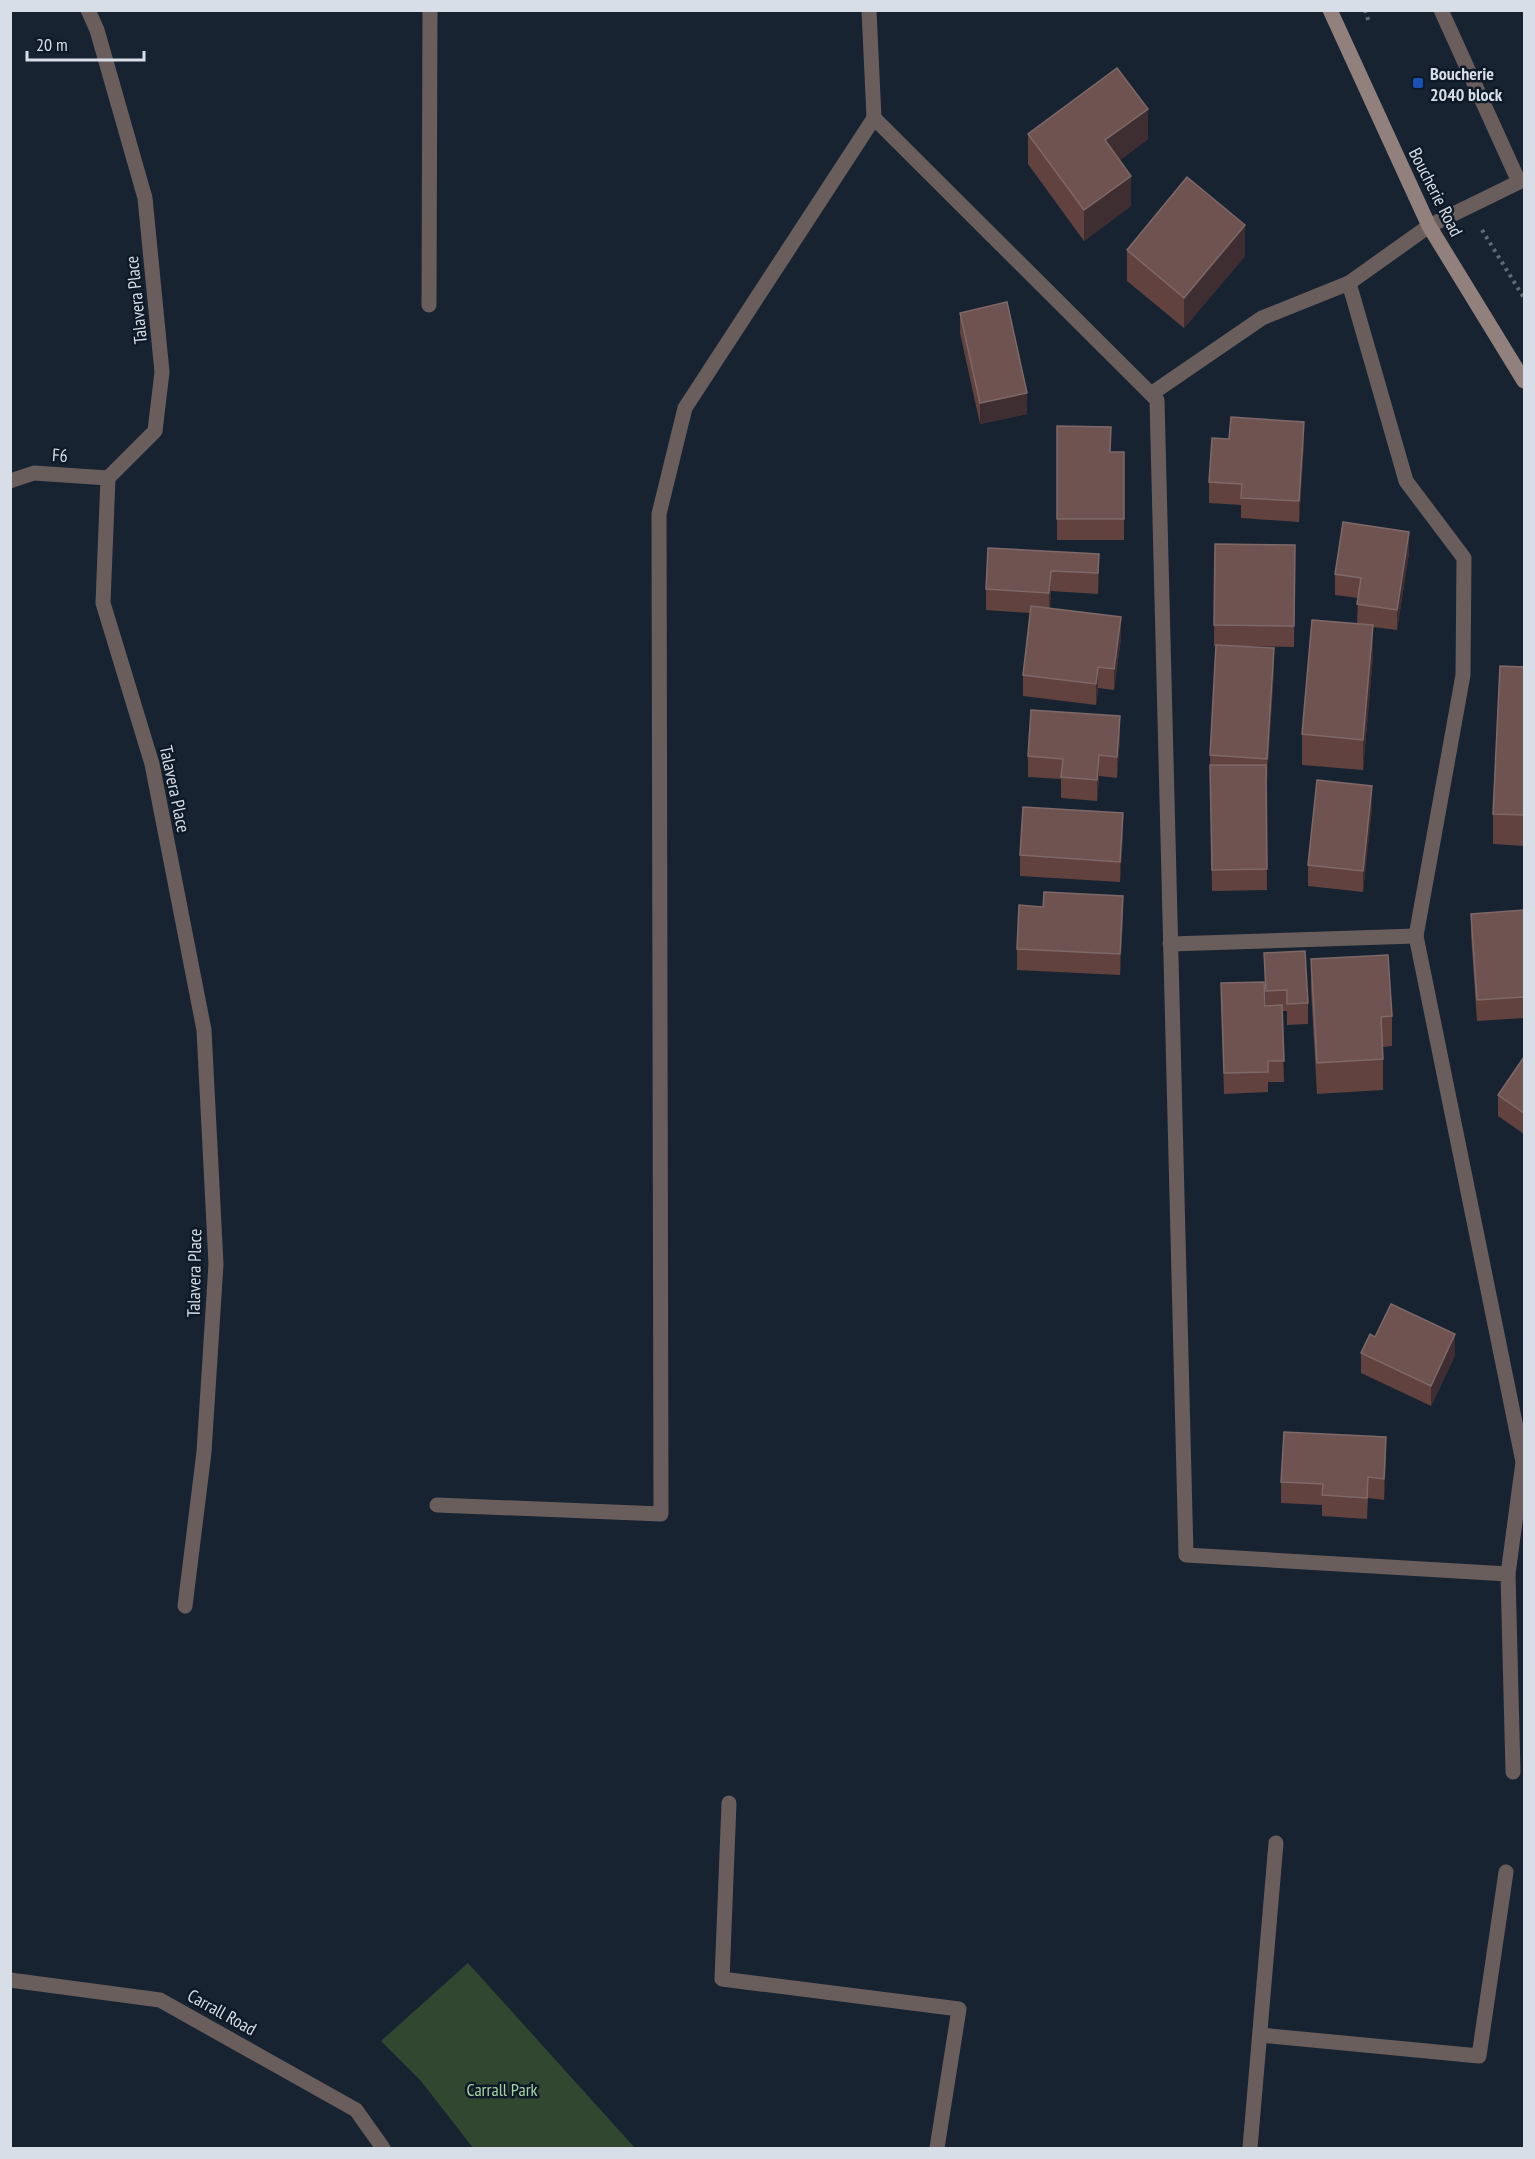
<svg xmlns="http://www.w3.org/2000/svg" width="1535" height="2159" font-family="'PT Sans Narrow',sans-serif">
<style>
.green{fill:#32472f}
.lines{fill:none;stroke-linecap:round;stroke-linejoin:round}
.path{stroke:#616b77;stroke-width:4;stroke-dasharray:3 4.5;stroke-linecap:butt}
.lane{stroke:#695e5c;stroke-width:15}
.street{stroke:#695e5c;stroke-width:15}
.secondary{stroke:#91807c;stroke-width:15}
.wall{fill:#61423e}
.shaded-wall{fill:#3e2e31}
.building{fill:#6e5350;stroke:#7e6868;stroke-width:1.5}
.transit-dot{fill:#1a4fb4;stroke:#0e1a27;stroke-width:2}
.labels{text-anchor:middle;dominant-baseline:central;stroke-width:5;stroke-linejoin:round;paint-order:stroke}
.poi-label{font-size:18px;font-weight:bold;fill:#d7dee8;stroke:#0e1a27;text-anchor:start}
.street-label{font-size:18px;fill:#d7dee8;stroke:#0e1a27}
.park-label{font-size:18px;fill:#a8d2a2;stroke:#0e1a27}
</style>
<rect width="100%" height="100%" fill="#182331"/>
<!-- green -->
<polygon class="green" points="468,1963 635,2148 473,2148 421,2081 381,2041"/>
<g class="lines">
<!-- path -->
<g class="path">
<polyline points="1365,10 1369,23"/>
<polyline points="1482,230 1524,298"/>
</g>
<!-- lane -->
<g class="lane">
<polyline points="869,10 874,118"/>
<polyline points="1349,283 1406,481 1464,558 1463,675 1416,936 1523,1462 1508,1574 1513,1772"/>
<polyline points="429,305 430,10"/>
<polyline points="1151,394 1262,318 1349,283 1429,226 1519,182 1441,10"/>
<polyline points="1170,944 1416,936"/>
<polyline points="437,1505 661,1514 659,514 685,408 874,118 1157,400 1186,1555 1508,1574"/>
<polyline points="729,1803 722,1979 959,2009 937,2148"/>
<polyline points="1260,2035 1479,2056 1506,1872"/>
<polyline points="1250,2148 1276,1843"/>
</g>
<!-- street -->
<g class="street">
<polyline points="88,10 97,30 145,198 162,372 155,431 108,478 103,603 152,764 204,1030 216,1264 204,1452 185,1606"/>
<polyline points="10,481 34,473 108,478"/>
<polyline points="10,1980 160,2000 356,2110 383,2148"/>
</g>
<!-- secondary -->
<polyline class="secondary" points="1330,10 1429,226 1524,381"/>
</g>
<!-- wall -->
<g class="wall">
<polygon points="1028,134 1148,139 1120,160 1131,206 1084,241 1028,164"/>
<polygon points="1127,250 1245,256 1184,328 1127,281"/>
<polygon points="960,313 1027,414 980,424 960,333"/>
<polygon points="1057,426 1111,452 1124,452 1124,540 1057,540"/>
<polygon points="1304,443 1299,522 1241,518 1241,505 1209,503 1209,482"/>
<polygon points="1215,544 1295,545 1294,647 1235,646 1274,669 1267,780 1266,780 1267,890 1212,891 1210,755 1216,646 1214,646"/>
<polygon points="1409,553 1397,630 1373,627 1373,656 1363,770 1302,765 1302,734 1357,624 1358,598 1335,595 1335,574"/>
<polygon points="1099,554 1098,594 1051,591 1050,608 1121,638 1114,690 1098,688 1096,705 1023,696 1023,675 1030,613 986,610 986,589"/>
<polygon points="1524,667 1524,846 1493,844 1493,814"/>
<polygon points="1120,737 1117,778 1099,776 1097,801 1061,798 1061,779 1028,777 1028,756"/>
<polygon points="1372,807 1363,892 1308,886 1308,865"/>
<polygon points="1123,834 1120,882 1020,876 1020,855"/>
<polygon points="1524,910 1524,1018 1477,1021 1471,935 1471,914"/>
<polygon points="1123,916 1120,975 1017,970 1017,949"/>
<polygon points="1264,953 1308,1003 1308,1024 1287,1025 1287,1011 1282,1011 1284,1082 1268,1082 1268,1092 1224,1094 1221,983 1266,1006"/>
<polygon points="1311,959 1392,1016 1392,1046 1383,1047 1383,1090 1317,1094 1311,990"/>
<polygon points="1524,1057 1524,1134 1498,1116 1498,1095"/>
<polygon points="1375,1337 1455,1355 1431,1406 1361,1373 1361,1353"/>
<polygon points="1386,1458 1384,1500 1368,1498 1367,1519 1322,1516 1322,1505 1281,1503 1281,1482"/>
</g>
<!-- shaded-wall -->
<g class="shaded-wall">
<polygon points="1148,109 1148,139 1105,171 1105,140"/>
<polygon points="1131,176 1131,206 1084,241 1084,210"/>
<polygon points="1245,225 1245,256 1184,328 1184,298"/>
<polygon points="1027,393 1027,414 980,424 980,403"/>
<polygon points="1304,422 1304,443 1299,522 1299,501"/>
<polygon points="1409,532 1409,553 1397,630 1397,610"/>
<polygon points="1099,554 1099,575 1098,594 1098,573"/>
<polygon points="1051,571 1051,591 1049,614 1049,593"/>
<polygon points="1121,617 1121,638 1114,690 1114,669"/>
<polygon points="1373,625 1373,656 1363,770 1363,740"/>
<polygon points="1274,648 1274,669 1267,780 1267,759"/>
<polygon points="1098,667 1098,688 1096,705 1096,684"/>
<polygon points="1120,716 1120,737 1117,778 1117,757"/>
<polygon points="1099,755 1099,776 1097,801 1097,780"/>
<polygon points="1372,786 1372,807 1363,892 1363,871"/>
<polygon points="1123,813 1123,834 1120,882 1120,862"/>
<polygon points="1123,896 1123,916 1120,975 1120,954"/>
<polygon points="1455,1334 1455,1355 1431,1406 1431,1386"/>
<polygon points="1386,1437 1386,1458 1384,1500 1384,1479"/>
</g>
<!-- building -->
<g class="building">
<polygon points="1117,68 1148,109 1105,140 1131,176 1084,210 1028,134"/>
<polygon points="1187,177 1245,225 1184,298 1127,250"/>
<polygon points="1007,302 1027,393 980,403 960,313"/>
<polygon points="1231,417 1304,422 1299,501 1241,498 1242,484 1209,482 1212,438 1229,439"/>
<polygon points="1057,426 1111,427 1110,452 1124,452 1124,519 1057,519"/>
<polygon points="1343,522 1409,532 1397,610 1357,604 1361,578 1335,574"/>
<polygon points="1215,544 1295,545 1294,626 1214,625"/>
<polygon points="988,548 1099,554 1098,573 1051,571 1049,593 986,589"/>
<polygon points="1031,606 1121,617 1114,669 1098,667 1096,684 1023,675"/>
<polygon points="1312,620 1373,625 1363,740 1302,734"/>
<polygon points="1216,645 1274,648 1267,759 1210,755"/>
<polygon points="1500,666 1524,667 1524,815 1493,814"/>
<polygon points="1031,710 1120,716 1117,757 1099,755 1097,780 1061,777 1063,759 1028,756"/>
<polygon points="1210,765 1266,765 1267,869 1212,870"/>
<polygon points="1317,780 1372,786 1363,871 1308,865"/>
<polygon points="1023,807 1123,813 1120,862 1020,855"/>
<polygon points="1044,892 1123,896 1120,954 1017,949 1019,905 1043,907"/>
<polygon points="1524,910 1524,997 1477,1000 1471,914"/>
<polygon points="1305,951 1308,1003 1287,1004 1287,990 1266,991 1264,953"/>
<polygon points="1388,955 1392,1016 1381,1017 1383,1059 1317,1063 1311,959"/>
<polygon points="1264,982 1265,1006 1282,1005 1284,1061 1268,1061 1268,1072 1224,1073 1221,983"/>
<polygon points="1524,1057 1524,1113 1498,1095"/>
<polygon points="1391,1304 1455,1334 1431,1386 1361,1353 1370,1334 1375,1337"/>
<polygon points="1284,1432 1386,1437 1384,1479 1368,1477 1367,1498 1322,1495 1323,1484 1281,1482"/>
</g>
<!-- markers -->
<rect class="transit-dot" x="1412" y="77" width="12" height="12" rx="3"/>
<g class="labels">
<!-- poi labels -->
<g class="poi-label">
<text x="1430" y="73">Boucherie<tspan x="1430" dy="21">2040 block</tspan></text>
</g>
<!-- street labels -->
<g class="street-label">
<text transform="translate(1436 192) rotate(63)">Boucherie Road</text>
<text transform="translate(136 300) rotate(-96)">Talavera Place</text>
<text transform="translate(60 455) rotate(4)">F6</text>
<text transform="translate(175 789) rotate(78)">Talavera Place</text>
<text transform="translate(194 1273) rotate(-89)">Talavera Place</text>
<text transform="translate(222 2012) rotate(29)">Carrall Road</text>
</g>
<!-- park labels -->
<g class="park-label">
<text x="502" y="2089">Carrall Park</text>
</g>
</g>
<!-- border -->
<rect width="1535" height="2159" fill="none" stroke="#d7dee8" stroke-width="24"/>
<!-- scale -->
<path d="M27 51v9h117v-9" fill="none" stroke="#d7dee8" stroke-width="3"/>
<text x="36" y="51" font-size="18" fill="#d7dee8" stroke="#0e1a27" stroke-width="4.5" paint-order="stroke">20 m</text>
</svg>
